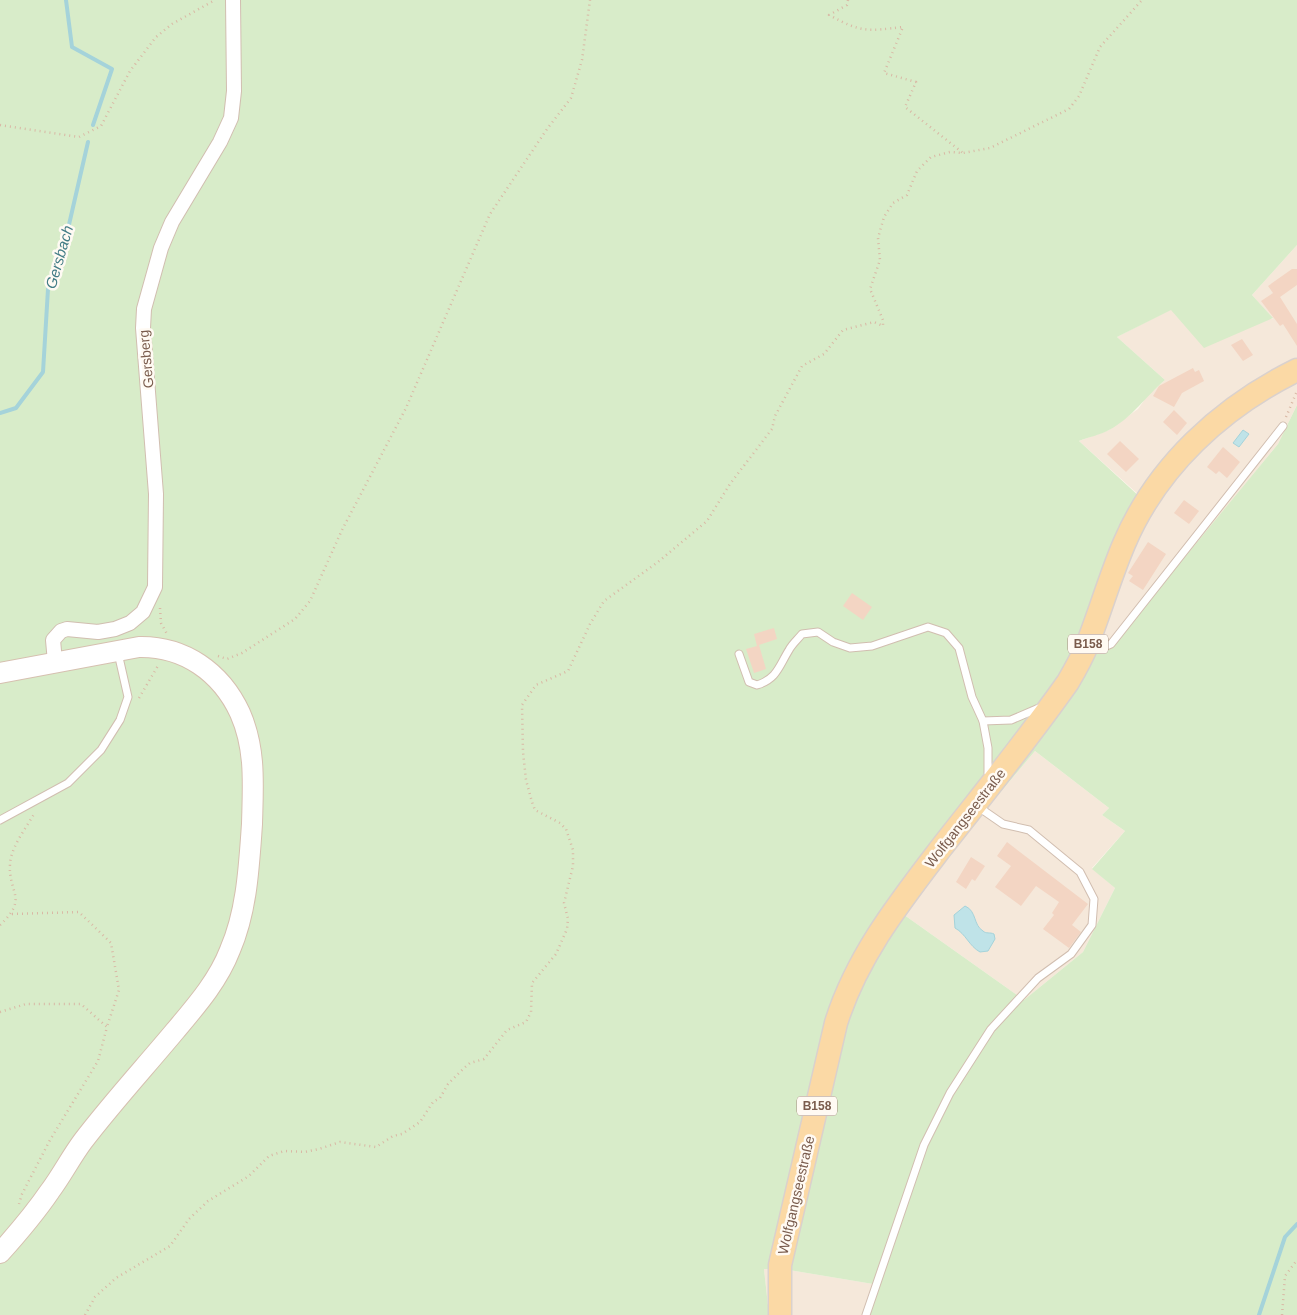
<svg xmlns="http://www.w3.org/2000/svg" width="1297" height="1315" font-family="Arial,sans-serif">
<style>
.residential{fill:#f5e8da}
.green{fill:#d8ecc9;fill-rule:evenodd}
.water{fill:#bfe3e8;stroke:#a5d3da}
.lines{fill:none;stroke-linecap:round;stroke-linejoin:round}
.stream{stroke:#a5d3da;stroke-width:4}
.building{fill:#f3d5c3}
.service-casing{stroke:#d1beb0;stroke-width:9}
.minor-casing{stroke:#d1beb0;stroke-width:16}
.secondary-casing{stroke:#d6c0b0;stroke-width:22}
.primary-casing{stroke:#dad1cd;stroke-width:25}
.path{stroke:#d9b8a5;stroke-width:2.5;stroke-dasharray:1 4;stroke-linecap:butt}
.service{stroke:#fff;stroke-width:7}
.minor{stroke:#fff;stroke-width:14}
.secondary{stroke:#fff;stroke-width:20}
.primary{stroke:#fbd9a5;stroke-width:22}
.labels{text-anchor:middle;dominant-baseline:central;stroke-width:5;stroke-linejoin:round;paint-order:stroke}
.shield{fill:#fffaf3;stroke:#a28b7f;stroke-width:1}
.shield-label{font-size:12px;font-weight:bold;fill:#7a5c4d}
.street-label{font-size:14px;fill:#7a5c4d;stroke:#fffaf3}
.water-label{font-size:15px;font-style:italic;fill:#437c86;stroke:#fffaf3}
</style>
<rect width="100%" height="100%" fill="#fdf6ec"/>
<!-- residential -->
<g class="residential">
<polygon points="1297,245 1297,358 1274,368 1228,398 1196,427 1140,496 1079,441 1109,430 1138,409 1148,395 1165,380 1117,337 1171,309 1273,319 1252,295"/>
<polygon points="1297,381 1297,405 1278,444 1115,643 1102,640 1122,574 1153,509 1188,462 1244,412"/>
<polygon points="1035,751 1109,808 1102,815 1125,831 1092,868 1115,888 1083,952 1024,1000 900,912"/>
<polygon points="764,1269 783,1269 873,1284 869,1315 769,1315"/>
</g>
<!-- green -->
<path class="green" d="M0 0H1297V245L1252 295 1273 318 1204 348 1171 310 1117 337 1165 380C1146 396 1132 418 1109 430 1100 435 1089 437 1079 441L1153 509 1122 574 1102 640 1114 643 1278 444 1297 405V1315H869L873 1284 783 1269H764L769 1315H0ZM1035 751 1109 808 1102 815 1125 831 1092 869 1115 888 1083 952 1024 1000 900 912Z"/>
<!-- water -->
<g class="water">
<polygon points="1243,430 1249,434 1239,447 1233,443"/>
<path d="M965 906C977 911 973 925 983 931 986 934 990 932 994 934L995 939 988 951 980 952C969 946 966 934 955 928L954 915Z"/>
</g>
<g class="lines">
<!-- stream -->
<g class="stream">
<polyline points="66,0 72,47 112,69 93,125"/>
<polyline points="0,413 16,408 43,372 48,289 65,242 88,142"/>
<polyline points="1259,1315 1285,1237 1297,1224"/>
</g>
</g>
<!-- building -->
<g class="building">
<polygon points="1292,269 1297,269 1297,285 1280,297 1297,324 1297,346 1283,324 1280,326 1261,301 1273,293 1268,286"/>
<polygon points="1242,339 1253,355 1243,361 1231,345"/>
<polygon points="1193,368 1195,372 1199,370 1204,381 1182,393 1174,407 1153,396 1159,386"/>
<polygon points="1174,410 1187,423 1177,435 1163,422"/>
<polygon points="1120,441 1139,459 1126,472 1107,454"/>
<polygon points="1223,447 1240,462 1227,478 1219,471 1216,474 1207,467"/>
<polygon points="1184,500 1199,511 1189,524 1174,513"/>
<polygon points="1148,542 1166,554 1143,590 1129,581 1133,576 1128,573"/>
<polygon points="852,593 872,607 863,620 843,606"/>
<polygon points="774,628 777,639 759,645 766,669 754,673 746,649 757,646 754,634"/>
<polygon points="1007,842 1088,904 1072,925 1081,932 1069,948 1043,929 1054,915 1052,913 1059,902 1036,886 1021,906 995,887 1011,866 997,856"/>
<polygon points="971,857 985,866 975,881 972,879 966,889 956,882"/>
</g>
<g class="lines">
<defs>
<g id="service">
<polyline points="1089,647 1099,649 1111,644 1283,426"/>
<path d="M739 654 749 682 757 685C777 679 779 666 789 650 792 644 798 639 802 634L818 632 833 642 850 648 872 646 928 627 946 633 959 648 972 697 983 721 988 748V773L991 777"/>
<polyline points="983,721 1011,720 1039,708 1042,710"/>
<polyline points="0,820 68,783 101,750 120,720 128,697 118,653"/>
<polyline points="866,1315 924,1145 950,1093 991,1029 1038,978 1071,954 1092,925 1094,899 1080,872 1029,830 1003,824 977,806"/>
</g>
<polyline id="minor" points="55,662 53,640 61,631 67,629 98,632 115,629 130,623 143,612 155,587 156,494 143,328 144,309 161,248 172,222 220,142 231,118 234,91 233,0"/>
<path id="secondary" d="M0 673 139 647C184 646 221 672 240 713 256 749 253 785 252 824 249 866 247 911 230 950 218 981 196 1006 175 1031 145 1067 112 1103 83 1141 71 1157 62 1175 50 1191 35 1213 18 1233 0 1253"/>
<path id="primary" d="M780 1315V1265L836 1023C857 956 899 903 941 848 984 793 1028 739 1068 682 1075 670 1082 658 1087 645 1100 612 1110 577 1124 544 1157 466 1222 407 1297 370"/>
</defs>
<!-- service casing -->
<use href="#service" class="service-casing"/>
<!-- minor casing -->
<use href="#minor" class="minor-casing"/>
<!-- secondary casing -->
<use href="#secondary" class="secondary-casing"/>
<!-- primary casing -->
<use href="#primary" class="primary-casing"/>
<!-- path -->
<g class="path">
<path d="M848 0 847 5 829 15C862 33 867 31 903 27L884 73 916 82 905 107 963 153"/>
<polyline points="0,125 79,137 101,126 130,71 156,37 172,24 215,0"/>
<polyline points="1286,417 1297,391"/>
<polyline points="160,608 161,623 167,634"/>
<polyline points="218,656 227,659 242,653 295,619 310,601 342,530 406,408 490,214 547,129 571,98 582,60 590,0"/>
<polyline points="139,698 159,664"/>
<polyline points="12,914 79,912 111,943 119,990 107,1027"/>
<path d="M0 925C29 898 8 893 10 864 11 847 26 828 34 814"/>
<polyline points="0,1012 26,1004 81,1004 107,1027 98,1061 50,1140 22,1194 19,1204"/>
<polyline points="85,1315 95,1297 116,1278 170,1246 189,1219 208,1201 249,1176 269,1156 284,1151 305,1152 319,1149 340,1142 376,1147 393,1136 402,1134 420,1122 433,1102 440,1098 448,1084 463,1069 470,1063 484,1059 507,1030 526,1022 531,1012 532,983 556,954 567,929 568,919 564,903 573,866 573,850 566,829 560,823 535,810 532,802 526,780 523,752 522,705 536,685 568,671 590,624 604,601 658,562 707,521 730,484 772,429 775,416 802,366 824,354 843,330 874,322 883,326 883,320 870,289 880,260 878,238 884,217 893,203 907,195 917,171 931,157 950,152 963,153 990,148 1069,109 1079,96 1100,47 1142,0"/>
<polyline points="1282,1315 1285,1276 1297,1260"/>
</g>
<!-- service -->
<use href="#service" class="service"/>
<!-- minor -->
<use href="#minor" class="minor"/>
<!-- secondary -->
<use href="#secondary" class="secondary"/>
<!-- primary -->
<use href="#primary" class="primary"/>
</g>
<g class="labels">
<!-- shield labels -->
<g class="shield">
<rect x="1068" y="634.5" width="40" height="19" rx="4"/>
<rect x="797" y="1096.5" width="40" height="19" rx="4"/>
</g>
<g class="shield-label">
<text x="1088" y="644">B158</text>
<text x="817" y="1106">B158</text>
</g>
<!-- street labels -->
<g class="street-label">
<text transform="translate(146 359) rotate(-95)">Gersberg</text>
<text transform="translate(965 818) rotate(-52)">Wolfgangseestraße</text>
<text transform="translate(796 1195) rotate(-77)">Wolfgangseestraße</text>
</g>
<!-- water labels -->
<g class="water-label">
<text transform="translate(59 257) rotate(-74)">Gersbach</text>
</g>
</g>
</svg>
